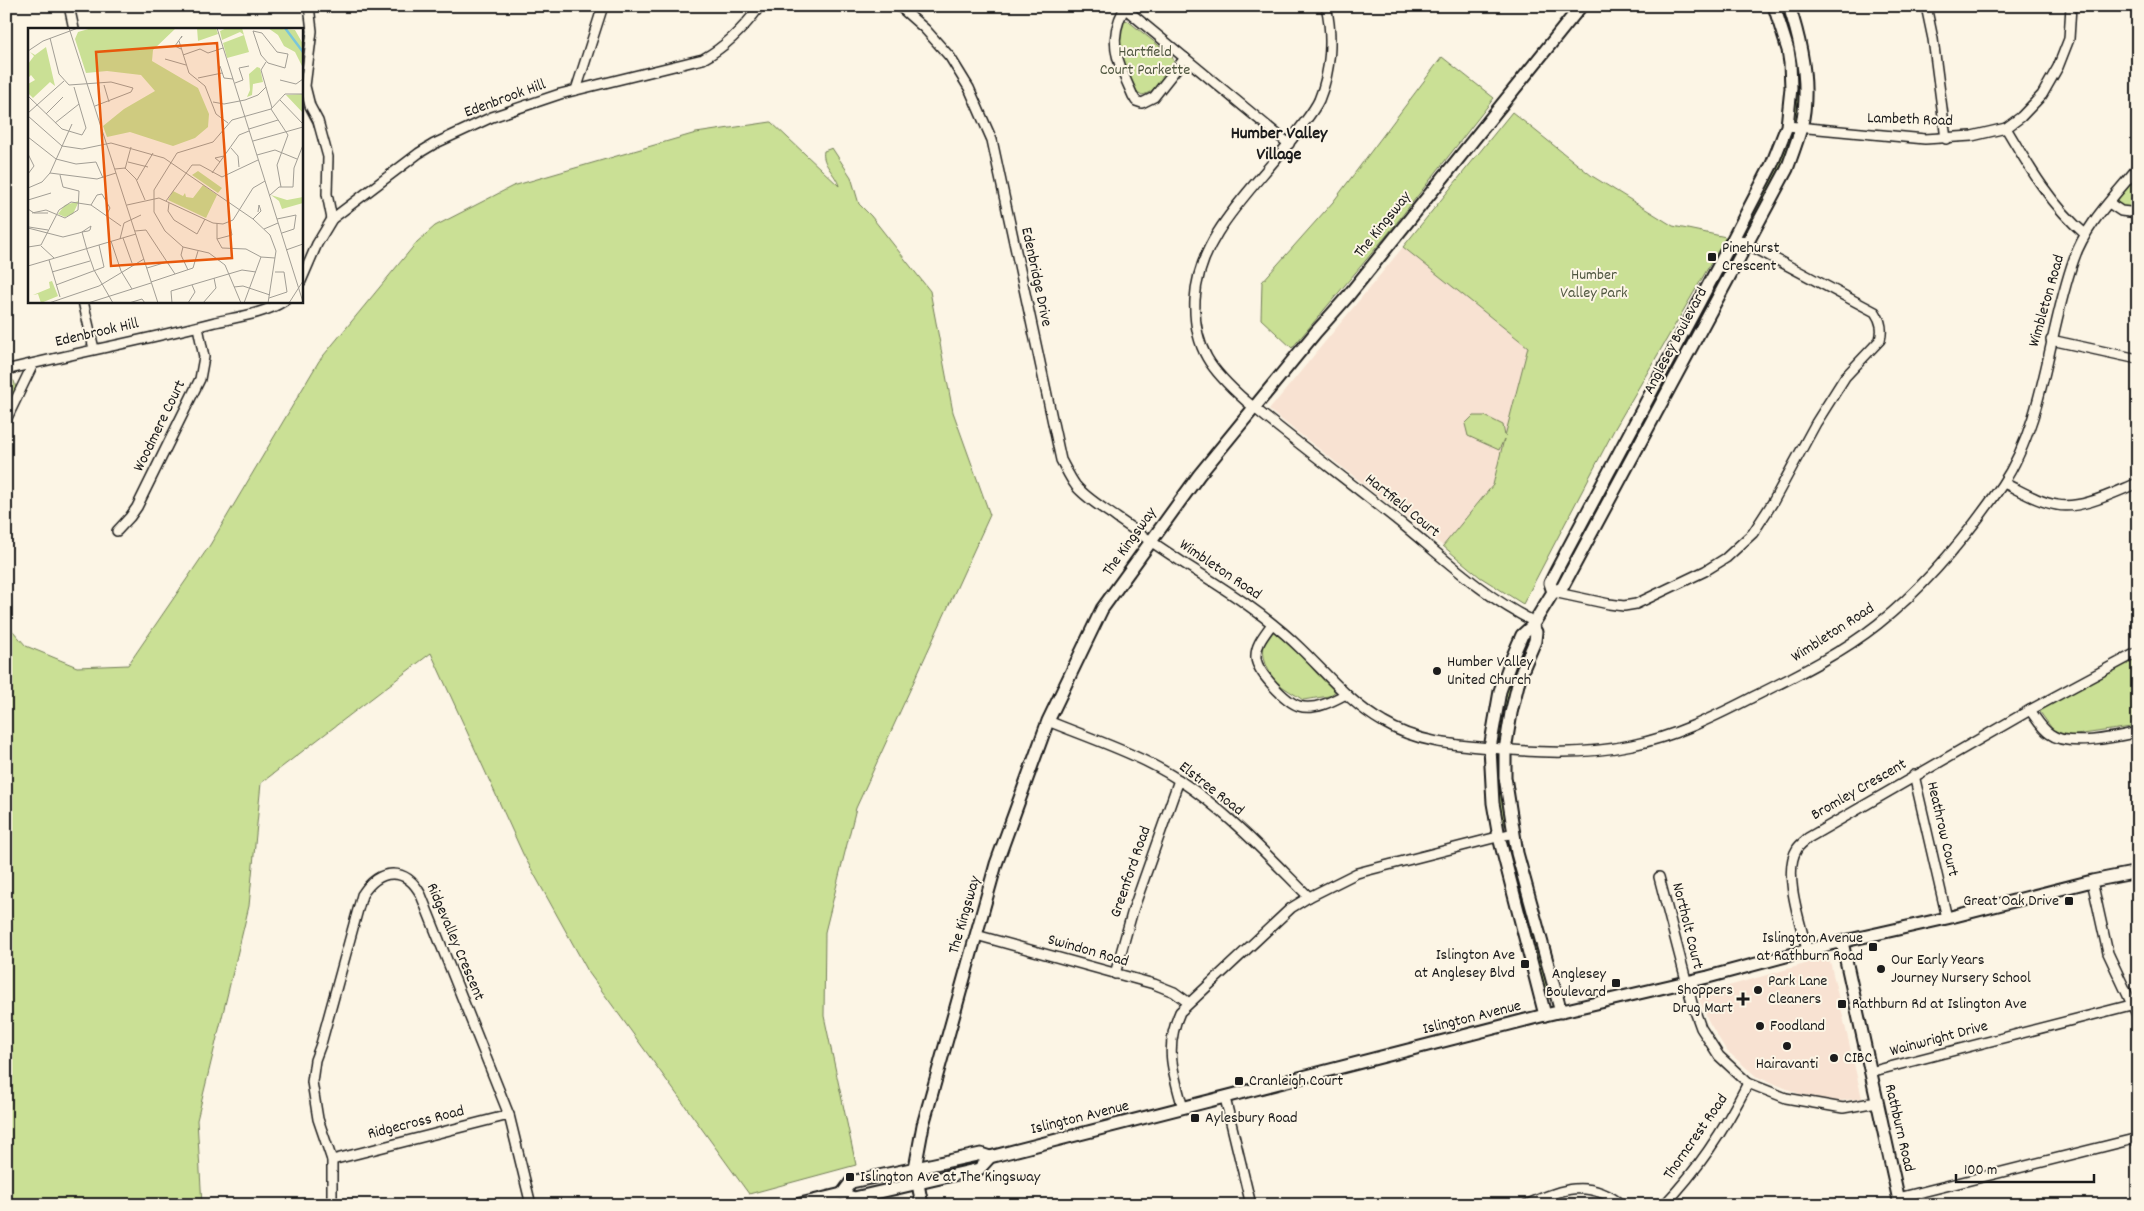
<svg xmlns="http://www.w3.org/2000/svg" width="2144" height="1211" font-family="Dekko,sans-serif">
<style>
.built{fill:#f8e2d2}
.green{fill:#cae095;stroke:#737e58}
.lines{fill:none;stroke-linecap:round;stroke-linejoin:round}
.street-casing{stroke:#1c1c1c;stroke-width:12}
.secondary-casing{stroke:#1c1c1c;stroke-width:15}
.street{stroke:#fcf5e5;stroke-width:9}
.secondary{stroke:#fcf5e5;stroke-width:11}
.poi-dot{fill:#1c1c1c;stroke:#fcf5e5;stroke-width:2}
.labels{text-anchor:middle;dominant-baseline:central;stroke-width:4;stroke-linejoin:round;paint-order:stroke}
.park-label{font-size:16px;fill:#505740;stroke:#fcf5e5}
.street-label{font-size:16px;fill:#1c1c1c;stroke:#fcf5e5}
.poi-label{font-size:16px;fill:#1c1c1c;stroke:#fcf5e5;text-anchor:start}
.neighbourhood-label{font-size:18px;font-weight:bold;fill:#1c1c1c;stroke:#fcf5e5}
.inset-river{fill:none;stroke:#7ac6da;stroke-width:2.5}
.inset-road{fill:none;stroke:#a29e95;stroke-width:1}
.view{fill:#e8590c;fill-opacity:0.15;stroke:#e8590c;stroke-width:2.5}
.inset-edge{fill:none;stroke:#1c1c1c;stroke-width:2.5}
</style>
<rect width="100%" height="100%" fill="#fcf5e5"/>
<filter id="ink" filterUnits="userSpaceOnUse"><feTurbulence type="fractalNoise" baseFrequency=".02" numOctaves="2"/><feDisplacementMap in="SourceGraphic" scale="10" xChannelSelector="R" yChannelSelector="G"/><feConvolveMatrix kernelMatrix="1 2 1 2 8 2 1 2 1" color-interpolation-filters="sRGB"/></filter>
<g filter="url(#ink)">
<!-- built -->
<g class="built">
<polygon points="1403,247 1528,347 1493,485 1443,546 1269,410"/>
<polygon points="1829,957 1862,1098 1838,1101 1800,1094 1757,1077 1726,1050 1709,1022 1697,995"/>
</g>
<!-- green -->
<g class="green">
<path d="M1784 12 1786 13C1798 52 1802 77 1798 117L1795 119 1792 118 1782 13Z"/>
<path d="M1124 20 1128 21 1172 56 1174 63C1164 73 1156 93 1142 95 1124 86 1113 36 1124 20Z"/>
<polygon points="1442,57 1494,98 1387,235 1292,348 1261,319 1262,282 1333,202"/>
<polygon points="1512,112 1592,176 1673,226 1726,237 1614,430 1523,604 1480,577 1443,546 1493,485 1504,439 1499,450 1468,436 1465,424 1473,416 1485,416 1503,425 1505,436 1528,347 1403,247"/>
<path d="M771 122 839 186C836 174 821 164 824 151L832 148 851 177 859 204 871 216 930 291 953 412 990 515 856 808 825 932 824 1016 856 1165 749 1194 589 973 523 854 431 653 261 783 249 906 197 1120 202 1205H6V623L26 646 77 667 128 665 210 545 319 361 417 242 435 226 513 186 696 133Z"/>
<polygon points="1793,134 1784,165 1748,233 1742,232 1789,135"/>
<polygon points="2138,173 2138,210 2130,210 2113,204"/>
<polygon points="1738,246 1739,248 1561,582 1555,586 1553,580 1735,247"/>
<polygon points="7,378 14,381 16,388 6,409"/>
<path d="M1274 631 1279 634 1336 691 1329 696 1303 700C1295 694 1284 689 1277 682 1264 669 1256 642 1274 631Z"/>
<polygon points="1524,637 1531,641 1503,732 1498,743 1496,743 1497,717"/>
<polygon points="2134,661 2138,665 2138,726 2069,736 2053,730 2040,712 2042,709 2129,662"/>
<polygon points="1497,757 1500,757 1506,817 1503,830 1501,829 1494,766"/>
<polygon points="1508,842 1512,843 1550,998 1545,999 1506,844"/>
</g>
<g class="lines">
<defs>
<g id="street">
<polyline points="69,6 74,29"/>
<polyline points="309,6 312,31 305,86 310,106 318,121 328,157 327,194 332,219"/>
<path d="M899 6 925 29 950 57 969 88 992 140 1061 460C1066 469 1070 478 1076 486 1087 499 1103 508 1117 518 1140 534 1162 549 1185 564 1225 589 1266 615 1300 648 1326 673 1351 704 1383 722 1416 742 1453 745 1491 748 1539 753 1584 755 1632 745 1673 737 1712 718 1749 699 1793 677 1839 655 1878 624 1926 586 1967 536 2002 485 2045 421 2048 331 2074 259 2086 224 2115 196 2138 167"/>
<polyline points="1122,6 1289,144"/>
<path d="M1326 6C1333 36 1331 71 1319 100 1314 111 1305 121 1298 131 1260 184 1198 232 1195 300 1193 349 1212 371 1246 401 1298 444 1354 485 1407 528 1448 562 1486 598 1535 622"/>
<polyline points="1926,6 1933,39 1946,139"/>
<path d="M1124 9C1106 43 1119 64 1133 96L1136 101 1142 103 1154 97 1185 58"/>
<polyline points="576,90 603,6"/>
<polyline points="1787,126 1925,139 1972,136 2006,128 2021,117 2042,95 2058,67 2069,39 2071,6"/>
<path d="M2006 128C2029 167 2051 205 2085 234"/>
<polyline points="2109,203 2121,211 2138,213"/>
<path d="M301 281 317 244 332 219 419 153 434 144 492 117 560 94 703 59C727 46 744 28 760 6"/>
<polyline points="83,301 94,349"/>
<polyline points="2051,340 2138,359"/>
<path d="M6 370C75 353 146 340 215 322 237 317 264 314 284 301"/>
<polyline points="6,420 33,364"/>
<path d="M2004 483C2021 491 2038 502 2057 505 2081 510 2115 492 2138 483"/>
<polyline points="117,531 130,517 137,507 200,379 204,357 198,327"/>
<path d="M1553 592 1609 604 1624 606 1636 604 1705 571 1726 558 1753 533 1773 502 1816 423 1845 377 1880 340C1883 329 1881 321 1875 312L1734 237"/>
<path d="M1272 624C1265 634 1255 645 1256 658 1257 672 1286 702 1299 706 1314 711 1333 701 1346 694"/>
<path d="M2030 710C2036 718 2041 728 2050 734 2068 748 2116 737 2138 732"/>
<path d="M1048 721C1092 739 1139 754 1179 780 1227 811 1269 857 1309 897"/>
<polyline points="1914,775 1947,918"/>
<polyline points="1659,877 1692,1003 1701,1028 1719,1056 1748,1083 1786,1098 1843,1108 1877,1102"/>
<polyline points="2092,881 2108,953 2138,1017"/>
<polyline points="976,935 1154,984 1174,992 1189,1003"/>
<path d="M1807 950C1801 925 1782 872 1797 849 1799 845 1804 842 1808 838L2030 710 2138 652"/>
<polyline points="1115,974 1133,910 1179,780"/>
<polyline points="1870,1072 2131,1005"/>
<polyline points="1225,1098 1251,1205"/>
<path d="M1183 1108C1173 1072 1164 1048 1180 1012L1291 908 1309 897 1357 873 1513 833"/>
<polyline points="332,1160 509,1115"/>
<polyline points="1898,1198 2138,1138"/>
<path d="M332 1205V1160L318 1119 312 1082 315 1060 321 1044 362 895C379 868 406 866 421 895L509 1115 531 1205"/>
<path d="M1526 1205C1560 1189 1589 1178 1622 1205"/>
<path d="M1664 1205C1698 1170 1726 1127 1748 1083"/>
</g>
<g id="secondary">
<polyline points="1553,592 1550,583 1555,573 1734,237 1772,164 1787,126 1791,88 1790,63 1788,50 1774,6"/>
<polyline points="1532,626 1536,632 1535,641 1520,676 1511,713 1505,750 1505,777 1517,853 1561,1012"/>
<polyline points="1842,942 1900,1205"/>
<path d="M1545 1015 1499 837 1493 803 1490 748 1500 691 1512 658 1522 635 1532 626 1553 592 1562 588 1787 169C1792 155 1797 142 1801 128 1811 88 1802 45 1789 6"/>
<polyline points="842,1194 851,1182 981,1154 990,1157"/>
<polyline points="796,1205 842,1194 854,1198 979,1169 990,1157 1545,1015 1708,977 1827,945 1947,918 2092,881 2138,872"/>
<polyline points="922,1205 915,1168 923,1125 996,864 1048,721 1102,609 1199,475 1316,332 1348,296 1581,6"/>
</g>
</defs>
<!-- street casing -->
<use href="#street" class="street-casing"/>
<!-- secondary casing -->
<use href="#secondary" class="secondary-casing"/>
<!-- street -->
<use href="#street" class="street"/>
<!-- secondary -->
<use href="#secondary" class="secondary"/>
</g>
</g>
<!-- markers -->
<g class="poi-dot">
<rect x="1707" y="252" width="10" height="10" rx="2.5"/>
<circle cx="1437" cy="671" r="5"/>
<rect x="2064" y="896" width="10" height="10" rx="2.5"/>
<rect x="1868" y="942" width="10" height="10" rx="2.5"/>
<rect x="1520" y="959" width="10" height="10" rx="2.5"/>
<circle cx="1881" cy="969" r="5"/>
<rect x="1611" y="978" width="10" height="10" rx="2.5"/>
<circle cx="1758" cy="990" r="5"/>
<path d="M1740.5 991.5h5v5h5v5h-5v5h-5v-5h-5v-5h5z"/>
<rect x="1837" y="999" width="10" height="10" rx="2.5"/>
<circle cx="1760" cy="1026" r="5"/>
<circle cx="1787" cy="1046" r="5"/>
<circle cx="1834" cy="1058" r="5"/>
<rect x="1234" y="1076" width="10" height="10" rx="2.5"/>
<rect x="1190" y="1113" width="10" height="10" rx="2.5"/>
<rect x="845" y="1172" width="10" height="10" rx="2.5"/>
</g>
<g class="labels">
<!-- park labels -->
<g class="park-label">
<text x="1145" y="52">Hartfield<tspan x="1145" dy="18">Court Parkette</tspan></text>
<text x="1594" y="275">Humber<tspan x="1594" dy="18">Valley Park</tspan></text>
</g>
<!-- street labels -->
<g class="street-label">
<text transform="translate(505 99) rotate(-20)">Edenbrook Hill</text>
<text transform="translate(1910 120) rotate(2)">Lambeth Road</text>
<text transform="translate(1383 225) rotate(-51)">The Kingsway</text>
<text transform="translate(1036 277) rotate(78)">Edenbridge Drive</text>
<text transform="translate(2047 301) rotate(-74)">Wimbleton Road</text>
<text transform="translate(97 333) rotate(-13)">Edenbrook Hill</text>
<text transform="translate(1676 341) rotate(-62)">Anglesey Boulevard</text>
<text transform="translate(160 426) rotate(-64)">Woodmere Court</text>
<text transform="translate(1402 506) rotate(39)">Hartfield Court</text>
<text transform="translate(1130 542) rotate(-54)">The Kingsway</text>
<text transform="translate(1220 570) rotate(34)">Wimbleton Road</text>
<text transform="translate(1833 633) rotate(-33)">Wimbleton Road</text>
<text transform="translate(1211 789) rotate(38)">Elstree Road</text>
<text transform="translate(1859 790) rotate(-30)">Bromley Crescent</text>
<text transform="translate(1942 829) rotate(77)">Heathrow Court</text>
<text transform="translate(1131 872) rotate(-71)">Greenford Road</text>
<text transform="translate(965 915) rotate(-74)">The Kingsway</text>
<text transform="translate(1687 926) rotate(76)">Northolt Court</text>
<text transform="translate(455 942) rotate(67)">Ridgevalley Crescent</text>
<text transform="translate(1088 951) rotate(16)">Swindon Road</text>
<text transform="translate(1472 1018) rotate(-14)">Islington Avenue</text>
<text transform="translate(1939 1039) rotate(-15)">Wainwright Drive</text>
<text transform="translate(1080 1118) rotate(-14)">Islington Avenue</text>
<text transform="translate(416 1123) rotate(-14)">Ridgecross Road</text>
<text transform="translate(1899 1128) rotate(77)">Rathburn Road</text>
<text transform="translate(1696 1137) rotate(-55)">Thorncrest Road</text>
</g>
<!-- poi labels -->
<g class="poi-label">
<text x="1722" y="248">Pinehurst<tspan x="1722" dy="18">Crescent</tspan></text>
<text x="1447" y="662">Humber Valley<tspan x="1447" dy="18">United Church</tspan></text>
<text x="2059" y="901" text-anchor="end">Great Oak Drive</text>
<text x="1863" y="938" text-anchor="end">Islington Avenue<tspan x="1863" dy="18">at Rathburn Road</tspan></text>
<text x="1515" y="955" text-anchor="end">Islington Ave<tspan x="1515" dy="18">at Anglesey Blvd</tspan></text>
<text x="1891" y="960">Our Early Years<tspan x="1891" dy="18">Journey Nursery School</tspan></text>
<text x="1606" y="974" text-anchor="end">Anglesey<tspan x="1606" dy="18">Boulevard</tspan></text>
<text x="1768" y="981">Park Lane<tspan x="1768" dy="18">Cleaners</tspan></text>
<text x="1733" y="990" text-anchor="end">Shoppers<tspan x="1733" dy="18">Drug Mart</tspan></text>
<text x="1852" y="1004">Rathburn Rd at Islington Ave</text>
<text x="1770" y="1026">Foodland</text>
<text x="1844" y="1058">CIBC</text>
<text x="1787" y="1064" text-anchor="middle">Hairavanti</text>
<text x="1249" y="1081">Cranleigh Court</text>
<text x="1205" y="1118">Aylesbury Road</text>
<text x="860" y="1177">Islington Ave at The Kingsway</text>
</g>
<!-- neighbourhood labels -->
<g class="neighbourhood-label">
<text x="1279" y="134">Humber Valley<tspan x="1279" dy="21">Village</tspan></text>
</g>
</g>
<!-- overview -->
<g transform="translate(28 28)">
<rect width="275" height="275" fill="#fcf5e5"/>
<path d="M64 0H148L125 22 124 33 170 60 181 86 180 99 167 110 145 118 102 104 79 109 75 98 96 81 127 63 113 47 79 43 58 45 47 11 50 4ZM169 0H188L190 6 170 13ZM199 0H214L216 7 212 4 194 12 192 3ZM240 0 267 2 275 16V40L267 24 256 18 250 7ZM216 7 221 24 199 30 195 15ZM18 19 27 58 22 54 5 70 0 65V56L7 52 3 47 0 50V36L6 28 2 24 7 27ZM229 39 232 40 235 54 225 56 224 67 219 69 222 62 221 46ZM275 66V85L258 67ZM170 143 194 160 190 165 164 147ZM175 157 189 167 178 190 140 172 145 163 155 168 157 165 158 169 165 170ZM243 167 259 172 275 169V175L254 181 251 173ZM51 173 45 186 37 189 30 186 37 177ZM24 253 30 268 13 275 10 266 5 267 22 260 21 254Z" fill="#cae095"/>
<path class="inset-river" d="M257 0 275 24"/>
<path class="inset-road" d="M41 0 130 275M189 0 275 274M225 3 234 5 249 24 260 26 257 40 240 35 233 27ZM22 10 31 46 41 57 83 54 105 60 103 64 67 78M153 10 154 8 147 18 153 21M151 13 161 45 177 58 188 86 200 95M0 23 15 13 50 0M155 27 172 21 180 25 195 20M137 31 158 37M238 34 233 42 244 80M192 38 196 50 205 51M170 50 194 45M252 52 268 56 275 51M207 55 215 52 211 40 221 38M76 57 81 74M0 68 34 101 54 107 58 100 46 59M252 72 275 96M185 74 196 76 217 72 230 67 238 59M243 81 260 107 249 137 253 159M0 85 36 53M18 86 35 69M0 88 34 118 54 121 83 115 136 130 225 191 242 207 248 223 240 275M27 95 51 76M221 101 250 92M0 109 28 131 48 136 68 134 75 150M225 113 275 99M203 120 210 128 211 139M0 126 6 138 0 146M229 127 247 122 269 131M100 134 120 139M192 134 187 130 196 128M87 141 97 140 108 151 117 172M97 141 103 119M22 145 69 151 88 145M184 145 211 107 221 103M109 152 125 125M0 160 14 154 22 145 44 96M241 168 251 159H265L266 140 275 117M0 172 23 165M138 173 164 137H172L194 149 230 132M141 175 140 183 146 192 169 206 177 191M63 177 69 167 74 166 82 180 78 188M99 177 131 170 185 195 195 196 205 192 225 160 237 153M0 181 6 185H20M4 185 18 182 37 190 50 182 51 163 35 159 32 147M225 191 233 183 231 177 230 184M249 191 268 187 266 201 254 205M189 195V211L194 220 218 221 233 229 247 230M1 199 20 202M0 200 35 209 51 205 54 204 60 203 62 202 63 198 54 204 59 222 66 242 85 275M236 201 250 195M107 203 118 202 147 246M95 210 104 235M92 211 96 195 113 187M189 211 204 207 201 193M83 213 93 243 104 261M13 218 26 230M0 219 13 217 31 182 43 174 63 177 93 198M155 219 153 227 160 242M258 222 275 216M21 232 32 269M0 238 108 206M119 240 139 234M24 244 62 233M123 254 165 240 170 223M28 257 76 239 71 217M206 259 215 258 242 267M241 270 259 264 256 244H247M21 275 71 258 116 231M60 275 123 255M101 275 114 271 117 275M144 275 143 263 214 242 228 244M160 275 167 264 164 257M175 275 188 260 186 250M213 275 197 237 181 225 155 219 137 203 126 184V162L149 125 185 114 204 92 243 81 257 66H275M216 275 233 229M261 275 275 253"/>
<path class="view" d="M189 15 204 230 83 238 68 24Z"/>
<rect width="275" height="275" class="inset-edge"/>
</g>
<!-- margin -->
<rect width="2144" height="1211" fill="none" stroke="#fcf5e5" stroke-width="25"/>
<rect x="12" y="12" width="2119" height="1186" fill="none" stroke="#1c1c1c" stroke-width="2" filter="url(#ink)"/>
<!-- scale -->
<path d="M1956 1174v8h138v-8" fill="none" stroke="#1c1c1c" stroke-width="2.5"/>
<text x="1964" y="1174" font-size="15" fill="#1c1c1c" stroke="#fcf5e5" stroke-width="4" paint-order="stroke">100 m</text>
</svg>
